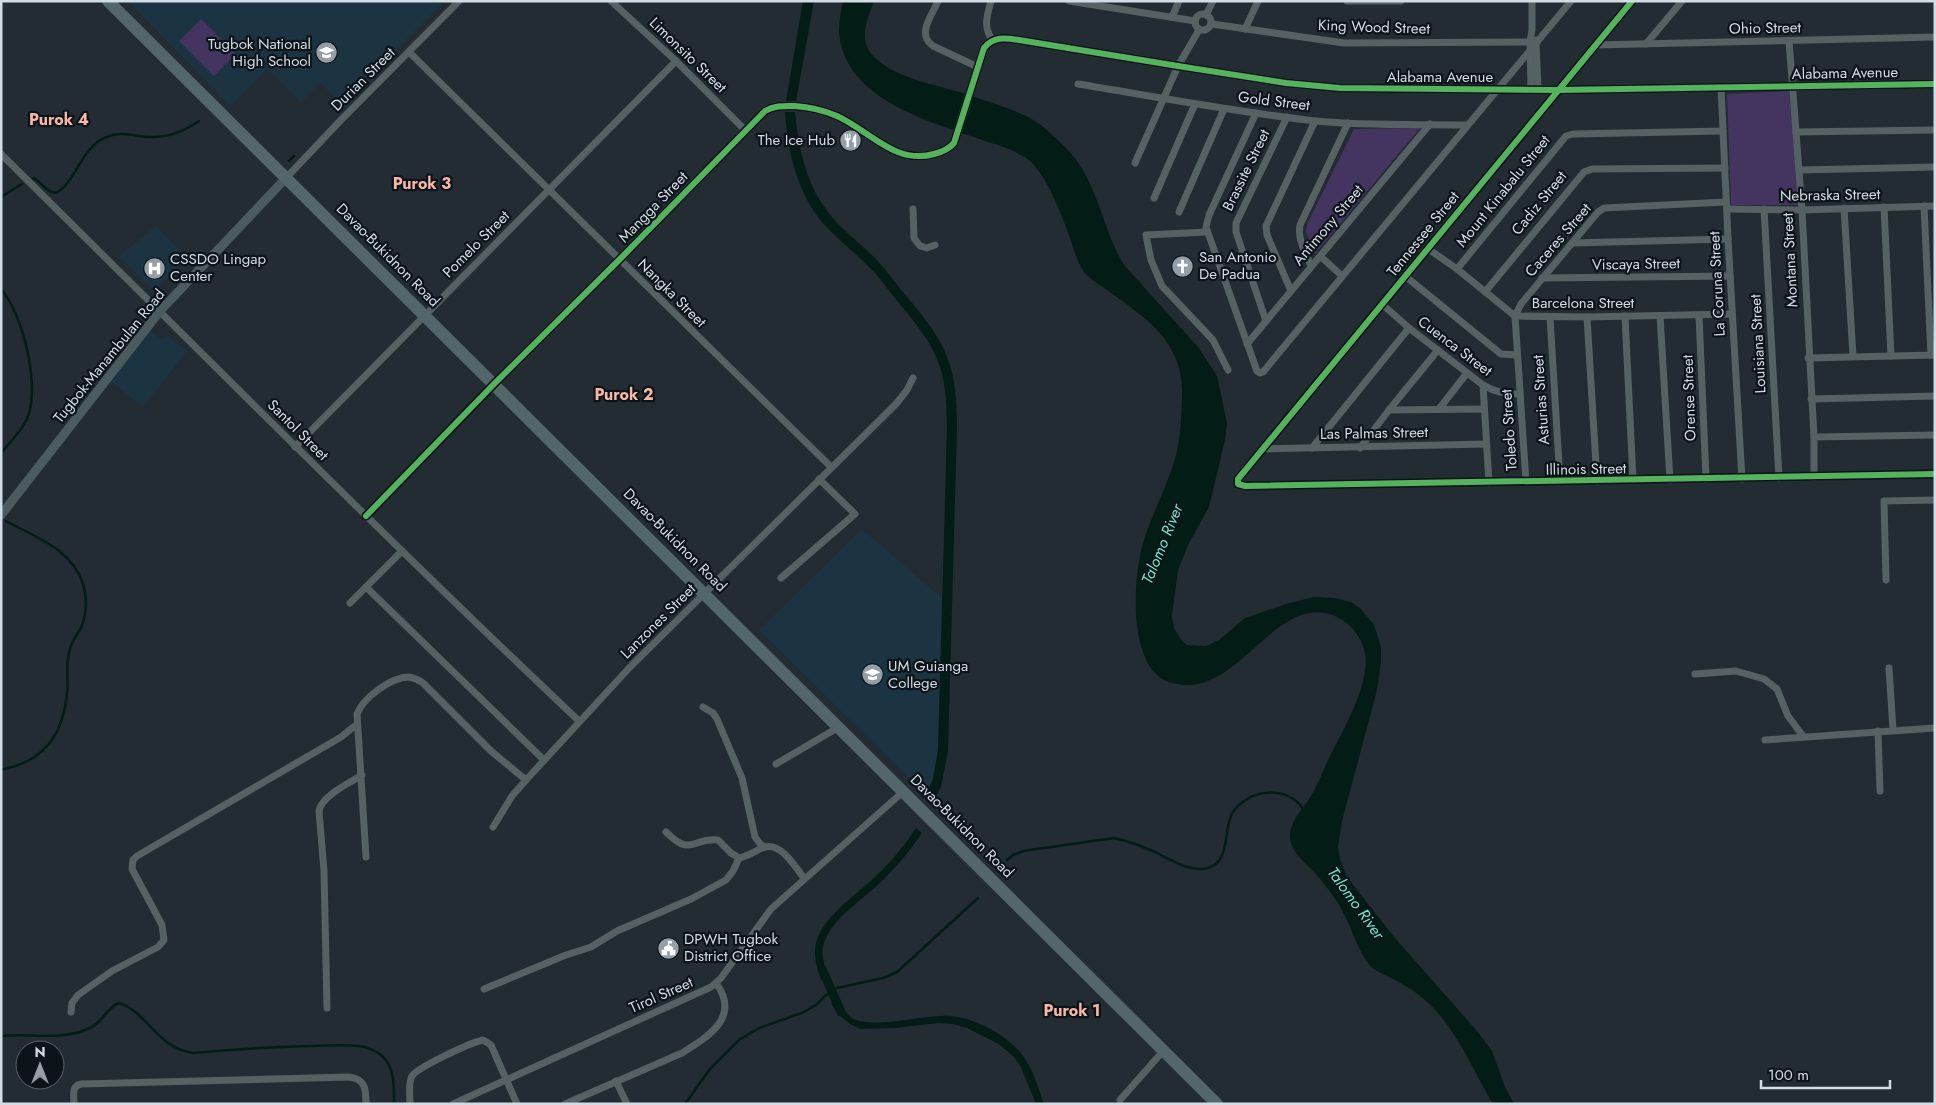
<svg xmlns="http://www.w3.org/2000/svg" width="1936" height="1105" font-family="Jost,sans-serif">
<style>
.built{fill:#1c3341}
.green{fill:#433460}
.water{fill:#041c16}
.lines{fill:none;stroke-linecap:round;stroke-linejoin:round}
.stream{stroke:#041c16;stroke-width:2.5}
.canal{stroke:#041c16;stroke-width:9}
.street{stroke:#556163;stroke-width:7}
.secondary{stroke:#4c5c5e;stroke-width:9}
.highway{stroke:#53676a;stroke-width:12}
.cycleway-casing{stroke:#0d1419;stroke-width:9}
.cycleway{stroke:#56b35d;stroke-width:6}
.labels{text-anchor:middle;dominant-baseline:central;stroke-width:4.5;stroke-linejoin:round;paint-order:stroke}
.street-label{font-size:15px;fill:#d2dce4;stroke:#0d1419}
.poi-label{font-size:15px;fill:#d2dce4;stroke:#0d1419;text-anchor:start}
.neighbourhood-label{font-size:16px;font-weight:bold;fill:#f9b8a6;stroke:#0d1419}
.water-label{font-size:16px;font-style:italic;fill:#6ce7c5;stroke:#0d1419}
</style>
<rect width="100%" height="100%" fill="#222c32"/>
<!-- built -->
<g class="built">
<polygon points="128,1 445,1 342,104 320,83 301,102 268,69 230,106"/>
<polygon points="156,226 187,258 154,291 119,256"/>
<polygon points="150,330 162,340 166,335 187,351 143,407 110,381"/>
<polygon points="862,529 942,598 938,750 933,779 926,795 759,630"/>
</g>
<!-- green -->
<g class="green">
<polygon points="201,19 236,54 214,76 179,41"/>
<polygon points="1789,91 1800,205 1731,205 1727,94"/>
<polygon points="1420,128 1315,254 1306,232 1307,224 1354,129"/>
</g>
<!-- water -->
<g class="water">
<polygon points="803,1 814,1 796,101 786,101"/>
<path d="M843 1H874C869 15 860 34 868 49 883 75 932 84 959 92 983 100 1008 107 1030 118 1044 126 1057 139 1068 150 1098 182 1102 229 1124 265L1198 347 1217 376 1227 423 1225 440 1209 507 1188 545 1178 570 1172 616 1174 628 1181 640 1187 645 1206 646 1219 640 1245 618 1286 604 1314 597 1335 598 1351 602 1361 609 1374 625 1381 647V662L1377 690 1342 821 1338 847 1340 860 1347 877 1394 937 1477 1031 1492 1051 1505 1087 1514 1104H1493C1471 1067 1454 1022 1419 995 1405 984 1388 977 1372 968 1358 952 1354 934 1345 916 1339 903 1329 890 1320 879 1311 867 1292 855 1290 838 1289 823 1301 811 1309 799 1317 787 1322 773 1328 760 1342 732 1360 702 1365 671 1366 664 1366 656 1364 649 1359 634 1351 624 1337 617 1274 588 1238 705 1169 682 1152 676 1144 659 1140 642 1133 613 1135 577 1142 547 1149 521 1162 497 1171 471 1180 448 1181 423 1182 399 1183 375 1178 356 1163 337 1148 318 1126 304 1107 290 1099 284 1090 280 1084 272 1077 262 1074 249 1070 238 1061 214 1051 185 1034 165 1022 151 999 146 982 140 932 122 856 103 841 45 837 31 840 16 843 1Z"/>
<path d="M785 112H795C798 143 804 175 821 202 835 225 857 240 876 259 887 271 897 285 907 297 947 344 957 365 957 427L948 751 941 787 933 801 926 795 933 779 938 750 947 427C947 366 937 349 899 303 888 290 879 276 867 265 848 246 825 230 811 207 794 178 787 145 785 112Z"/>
<path d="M916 828 922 833C910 851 897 866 882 881 863 900 833 917 824 943 820 954 825 966 828 977L821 980C817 968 813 956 816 943 823 916 858 894 877 875 892 861 904 846 916 828Z"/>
<path d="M838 1000C842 1006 846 1014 852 1018 873 1030 925 1014 950 1016 975 1018 1004 1034 1020 1052 1032 1066 1038 1087 1044 1104H1036L1021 1067 1014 1057 999 1044 967 1028 952 1024 939 1023 895 1028 861 1029C846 1023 839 1017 831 1003Z"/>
</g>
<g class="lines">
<!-- stream -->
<g class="stream">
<polyline points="289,161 294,156"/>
<path d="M33 178C42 182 45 192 56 193 78 180 81 146 107 137 120 131 135 136 149 137 168 138 183 132 199 121"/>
<polyline points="1,197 22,184"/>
<path d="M1 289C23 314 41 388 27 419 21 432 10 442 1 453"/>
<path d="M1 770C44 761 62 737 67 694 69 679 65 663 70 649 72 640 79 633 82 625 87 613 87 596 83 584 72 549 35 537 6 521"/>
<path d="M1007 860 1013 855 1023 851 1114 838C1129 841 1144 847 1157 853 1171 860 1187 870 1203 869 1233 866 1222 827 1233 812 1249 789 1287 784 1304 810"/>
<path d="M1 1036C31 1033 63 1041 90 1028 103 1022 107 1007 119 1003 147 1011 157 1049 194 1053 233 1049 270 1047 309 1046 325 1046 342 1044 359 1046 368 1047 379 1052 385 1059 395 1071 394 1090 394 1104"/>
<polyline points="685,1104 710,1069 739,1040 759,1028 802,1013 816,1005 825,996 837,988 883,978 897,972 978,898"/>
</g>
<!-- canal -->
<polyline class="canal" points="822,969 841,1012"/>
<!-- street -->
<g class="street">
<polyline points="611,1 676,61 745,130"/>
<path d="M938 1C932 16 916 34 933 46L978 67"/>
<path d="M991 1C987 16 983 26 992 40"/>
<polyline points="1069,1 1195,21"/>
<polyline points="1347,1 1401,1"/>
<polyline points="1632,1 1238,479 1238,484 1245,486 1935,474"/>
<circle cx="1203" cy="22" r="8"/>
<polyline points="1206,15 1213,1"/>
<polyline points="1172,17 1179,1"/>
<polyline points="1212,24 1344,43 1537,42"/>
<polyline points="1245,29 1258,1"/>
<polyline points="1536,40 1538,90"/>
<polyline points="1789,41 1802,210 1814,437 1814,477"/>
<polyline points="1646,44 1682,1"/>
<polyline points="1595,45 1935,37"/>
<polyline points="409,52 831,467"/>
<path d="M1078 84C1157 97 1236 112 1315 121 1366 126 1417 124 1467 125"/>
<polyline points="1721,87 1728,239 1742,479"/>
<polyline points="1531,90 1530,42 1532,30 1532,1"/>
<polyline points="1256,113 1209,215 1206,227 1257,371 1260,373 1263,372 1571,1"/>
<polyline points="1796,132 1935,130"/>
<path d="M1 154C193 344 383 536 579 721"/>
<polyline points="1135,163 1178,66 1199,30"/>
<polyline points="1799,170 1935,167"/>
<polyline points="287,177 340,121 459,1"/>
<polyline points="1154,198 1195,104"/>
<polyline points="1924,206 1931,355"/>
<polyline points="1884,207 1891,356"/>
<polyline points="1844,208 1853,356"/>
<polyline points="913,209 914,238 920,246 927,248 935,245"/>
<polyline points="1727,209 1802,210 1935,206"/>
<polyline points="1764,209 1779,478"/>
<polyline points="1179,212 1224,109"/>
<polyline points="1207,232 1146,235 1151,260 1162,286 1213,340 1228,370"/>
<polyline points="1572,243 1728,239"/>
<polyline points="1427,248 1457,269 1515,316 1587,317 1732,314"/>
<polyline points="1320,256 1342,276"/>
<path d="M1311 266C1306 252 1297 240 1300 225L1348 123"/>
<polyline points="1457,269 1566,136 1573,134 1723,131"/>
<polyline points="1405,276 1501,354 1517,355"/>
<polyline points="1542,278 1730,276"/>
<polyline points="1291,291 1267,235 1266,226 1315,121"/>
<polyline points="1485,292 1584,172 1592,169 1725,168"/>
<path d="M1382 304 1409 328 1483 385C1495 392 1505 394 1520 394"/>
<polyline points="1699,315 1706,479"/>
<polyline points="1625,316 1633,480"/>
<polyline points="1660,316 1670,480"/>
<polyline points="1550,317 1560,481"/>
<polyline points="1587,317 1597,481"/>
<polyline points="1266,321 1236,232 1236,223 1287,117"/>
<polyline points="1247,344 1430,124"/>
<polyline points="1808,358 1935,355"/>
<polyline points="1483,385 1489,483"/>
<polyline points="1811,399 1935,396"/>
<polyline points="1439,409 1467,373"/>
<polyline points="1389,410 1484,409"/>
<polyline points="1814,437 1935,435"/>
<polyline points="295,447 676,61"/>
<polyline points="1312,448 1409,328"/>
<polyline points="1360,448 1389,410 1438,350"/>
<polyline points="1263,449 1486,444"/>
<polyline points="1526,482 1515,316 1521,304 1598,212 1604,208 1726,202"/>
<polyline points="366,516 494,384"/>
<polyline points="781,578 855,514 819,479"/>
<polyline points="1886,580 1884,501 1935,500"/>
<polyline points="366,587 544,760"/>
<polyline points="350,603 402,551"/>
<polyline points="1889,668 1893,730"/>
<polyline points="1695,674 1736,671 1764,679 1777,689 1788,716 1803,736"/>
<polyline points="703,707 713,713 717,719 742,778 755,837 761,845 765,847"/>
<polyline points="1878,731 1880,791"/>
<polyline points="1765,740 1935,728"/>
<polyline points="776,764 839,727"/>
<polyline points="493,827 512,796 526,780 630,667 896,404 907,390 913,378"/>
<path d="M666 832C692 858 692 837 718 840L731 853 739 858C749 856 756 850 765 847 782 843 795 867 804 878"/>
<path d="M366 857 357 714C363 698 391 677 409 677 415 678 419 680 423 683L491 751 526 780"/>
<polyline points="484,989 566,955 591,947 617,931 691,899 726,880 733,871 739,858"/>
<path d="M327 1008 324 871 319 811C321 796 350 783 362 775"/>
<polyline points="71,1012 72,1003 78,995 112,971 158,947 164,940 162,925 132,869 133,860 137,856 341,737 356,725"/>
<polyline points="616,1081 627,1104"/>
<polyline points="1120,1100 1164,1050"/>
<path d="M74 1104C74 1096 71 1086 81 1084L349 1077C366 1079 366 1090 366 1104"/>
<path d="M410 1104C410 1096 408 1083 412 1076 418 1067 472 1042 483 1040L491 1045 517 1104"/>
<polyline points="453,1104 711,987 721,978 771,909 904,791"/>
<path d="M565 1104 682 1053C709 1036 741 1017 716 983"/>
</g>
<!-- secondary -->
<g class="secondary">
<path d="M494 384 620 259 765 111C775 105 785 106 795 106 810 107 823 110 837 116 870 131 895 165 934 154 942 152 949 149 954 143L984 48C994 36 1005 38 1019 40L1178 66 1286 83 1340 88 1558 90 1935 84"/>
<polyline points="1,515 160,311 287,177"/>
</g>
<!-- highway -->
<polyline class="highway" points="108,1 1217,1104"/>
<defs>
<g id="cycleway">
<polyline points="1632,1 1238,479 1238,484 1245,486 1935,474"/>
<path d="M366 516 494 384 620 259 765 111C775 105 785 106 795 106 810 107 823 110 837 116 870 131 895 165 934 154 942 152 949 149 954 143L984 48C994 36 1005 38 1019 40L1178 66 1286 83 1340 88 1558 90 1935 84"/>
</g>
</defs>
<!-- cycleway casing -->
<use href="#cycleway" class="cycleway-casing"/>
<!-- cycleway -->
<use href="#cycleway" class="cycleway"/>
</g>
<!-- icons -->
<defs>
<symbol id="school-disc" viewBox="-11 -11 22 22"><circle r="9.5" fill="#949ea6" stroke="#0d1419"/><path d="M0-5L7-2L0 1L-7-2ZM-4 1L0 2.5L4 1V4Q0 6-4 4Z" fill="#fff"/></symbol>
<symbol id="restaurant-disc" viewBox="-11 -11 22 22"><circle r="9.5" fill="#949ea6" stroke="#0d1419"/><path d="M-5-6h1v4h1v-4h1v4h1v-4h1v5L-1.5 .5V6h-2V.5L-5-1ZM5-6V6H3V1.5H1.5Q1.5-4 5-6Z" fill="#fff"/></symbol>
<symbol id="church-disc" viewBox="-11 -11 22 22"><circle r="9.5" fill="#949ea6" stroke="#0d1419"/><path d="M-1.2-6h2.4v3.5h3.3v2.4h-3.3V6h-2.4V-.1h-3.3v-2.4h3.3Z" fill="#fff"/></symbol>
<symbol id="hospital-disc" viewBox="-11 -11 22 22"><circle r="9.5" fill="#949ea6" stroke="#0d1419"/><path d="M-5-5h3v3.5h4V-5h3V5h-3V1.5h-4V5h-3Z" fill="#fff"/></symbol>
<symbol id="university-disc" viewBox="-11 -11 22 22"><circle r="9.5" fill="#949ea6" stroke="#0d1419"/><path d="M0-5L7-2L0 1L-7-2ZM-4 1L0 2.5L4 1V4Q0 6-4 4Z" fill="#fff"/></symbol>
<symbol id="civic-disc" viewBox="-11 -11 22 22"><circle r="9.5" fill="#949ea6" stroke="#0d1419"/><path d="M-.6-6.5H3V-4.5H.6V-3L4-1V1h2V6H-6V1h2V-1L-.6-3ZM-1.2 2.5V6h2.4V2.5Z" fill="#fff"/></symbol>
</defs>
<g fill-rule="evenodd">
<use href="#school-disc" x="314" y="40" width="25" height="25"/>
<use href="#restaurant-disc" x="838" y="128" width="25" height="25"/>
<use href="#church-disc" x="1170" y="254" width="25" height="25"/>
<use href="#hospital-disc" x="142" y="256" width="25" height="25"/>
<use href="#university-disc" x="860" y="662" width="25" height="25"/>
<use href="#civic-disc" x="656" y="936" width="25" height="25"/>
</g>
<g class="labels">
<!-- street labels -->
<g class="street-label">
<text transform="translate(1374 27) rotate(2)">King Wood Street</text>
<text transform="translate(1765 28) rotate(-1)">Ohio Street</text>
<text transform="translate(688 55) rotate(44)">Limonsito Street</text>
<text transform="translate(1845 73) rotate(-1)">Alabama Avenue</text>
<text x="1440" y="77">Alabama Avenue</text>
<text transform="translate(363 79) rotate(-45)">Durian Street</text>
<text transform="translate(1274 101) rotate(7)">Gold Street</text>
<text transform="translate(1246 170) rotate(-64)">Brassite Street</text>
<text transform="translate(1503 191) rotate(-51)">Mount Kinabalu Street</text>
<text transform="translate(1830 195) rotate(-1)">Nebraska Street</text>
<text transform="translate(1539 203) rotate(-51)">Cadiz Street</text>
<text transform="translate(653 207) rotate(-46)">Mangga Street</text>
<text transform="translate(1328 225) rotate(-50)">Antimony Street</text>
<text transform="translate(1423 234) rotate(-51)">Tennessee Street</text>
<text transform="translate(1558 240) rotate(-49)">Caceres Street</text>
<text transform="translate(476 244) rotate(-45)">Pomelo Street</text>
<text transform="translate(388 255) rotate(45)">Davao-Bukidnon Road</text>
<text transform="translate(1790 260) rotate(-93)">Montana Street</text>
<text transform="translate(1636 264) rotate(-1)">Viscaya Street</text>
<text transform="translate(1717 284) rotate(-93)">La Coruna Street</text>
<text transform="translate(672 293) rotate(45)">Nangka Street</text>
<text x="1583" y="303">Barcelona Street</text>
<text transform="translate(1758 344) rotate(-93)">Louisiana Street</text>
<text transform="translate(1455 346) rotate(37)">Cuenca Street</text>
<text transform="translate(109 356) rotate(-51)">Tugbok-Manambulan Road</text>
<text transform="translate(1689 398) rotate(-92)">Orense Street</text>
<text transform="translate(1541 400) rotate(-94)">Asturias Street</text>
<text transform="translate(298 430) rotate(45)">Santol Street</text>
<text transform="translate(1509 430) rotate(-94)">Toledo Street</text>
<text transform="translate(1374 433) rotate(-1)">Las Palmas Street</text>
<text transform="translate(1586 469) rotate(-1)">Illinois Street</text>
<text transform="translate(675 540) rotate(45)">Davao-Bukidnon Road</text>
<text transform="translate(658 621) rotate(-45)">Lanzones Street</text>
<text transform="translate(962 826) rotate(45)">Davao-Bukidnon Road</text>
<text transform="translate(661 995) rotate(-24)">Tirol Street</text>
</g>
<!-- poi labels -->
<g class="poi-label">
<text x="311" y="44" text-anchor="end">Tugbok National<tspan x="311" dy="17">High School</tspan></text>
<text x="835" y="140" text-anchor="end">The Ice Hub</text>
<text x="1199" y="257">San Antonio<tspan x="1199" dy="17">De Padua</tspan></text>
<text x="170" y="259">CSSDO Lingap<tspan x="170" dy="17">Center</tspan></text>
<text x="888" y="666">UM Guianga<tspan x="888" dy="17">College</tspan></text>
<text x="684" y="939">DPWH Tugbok<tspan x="684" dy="17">District Office</tspan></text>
</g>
<!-- neighbourhood labels -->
<g class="neighbourhood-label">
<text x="59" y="119">Purok 4</text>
<text x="422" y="183">Purok 3</text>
<text x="624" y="394">Purok 2</text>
<text x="1072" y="1010">Purok 1</text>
</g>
<!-- water labels -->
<g class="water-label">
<text transform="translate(1162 544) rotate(-68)">Talomo River</text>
<text transform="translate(1356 903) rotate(54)">Talomo River</text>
</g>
</g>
<!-- border -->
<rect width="1936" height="1105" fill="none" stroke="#d2dce4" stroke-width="5"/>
<!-- north arrow -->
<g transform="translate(40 1065)"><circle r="24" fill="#0d1419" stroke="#5c646a"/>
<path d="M0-4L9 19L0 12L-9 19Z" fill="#949ea6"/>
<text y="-8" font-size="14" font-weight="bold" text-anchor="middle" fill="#d2dce4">N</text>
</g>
<!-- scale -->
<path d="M1761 1080v8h129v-8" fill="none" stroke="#d2dce4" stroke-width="2.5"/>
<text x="1768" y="1080" font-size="15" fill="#d2dce4" stroke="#0d1419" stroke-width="4" paint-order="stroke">100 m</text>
</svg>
